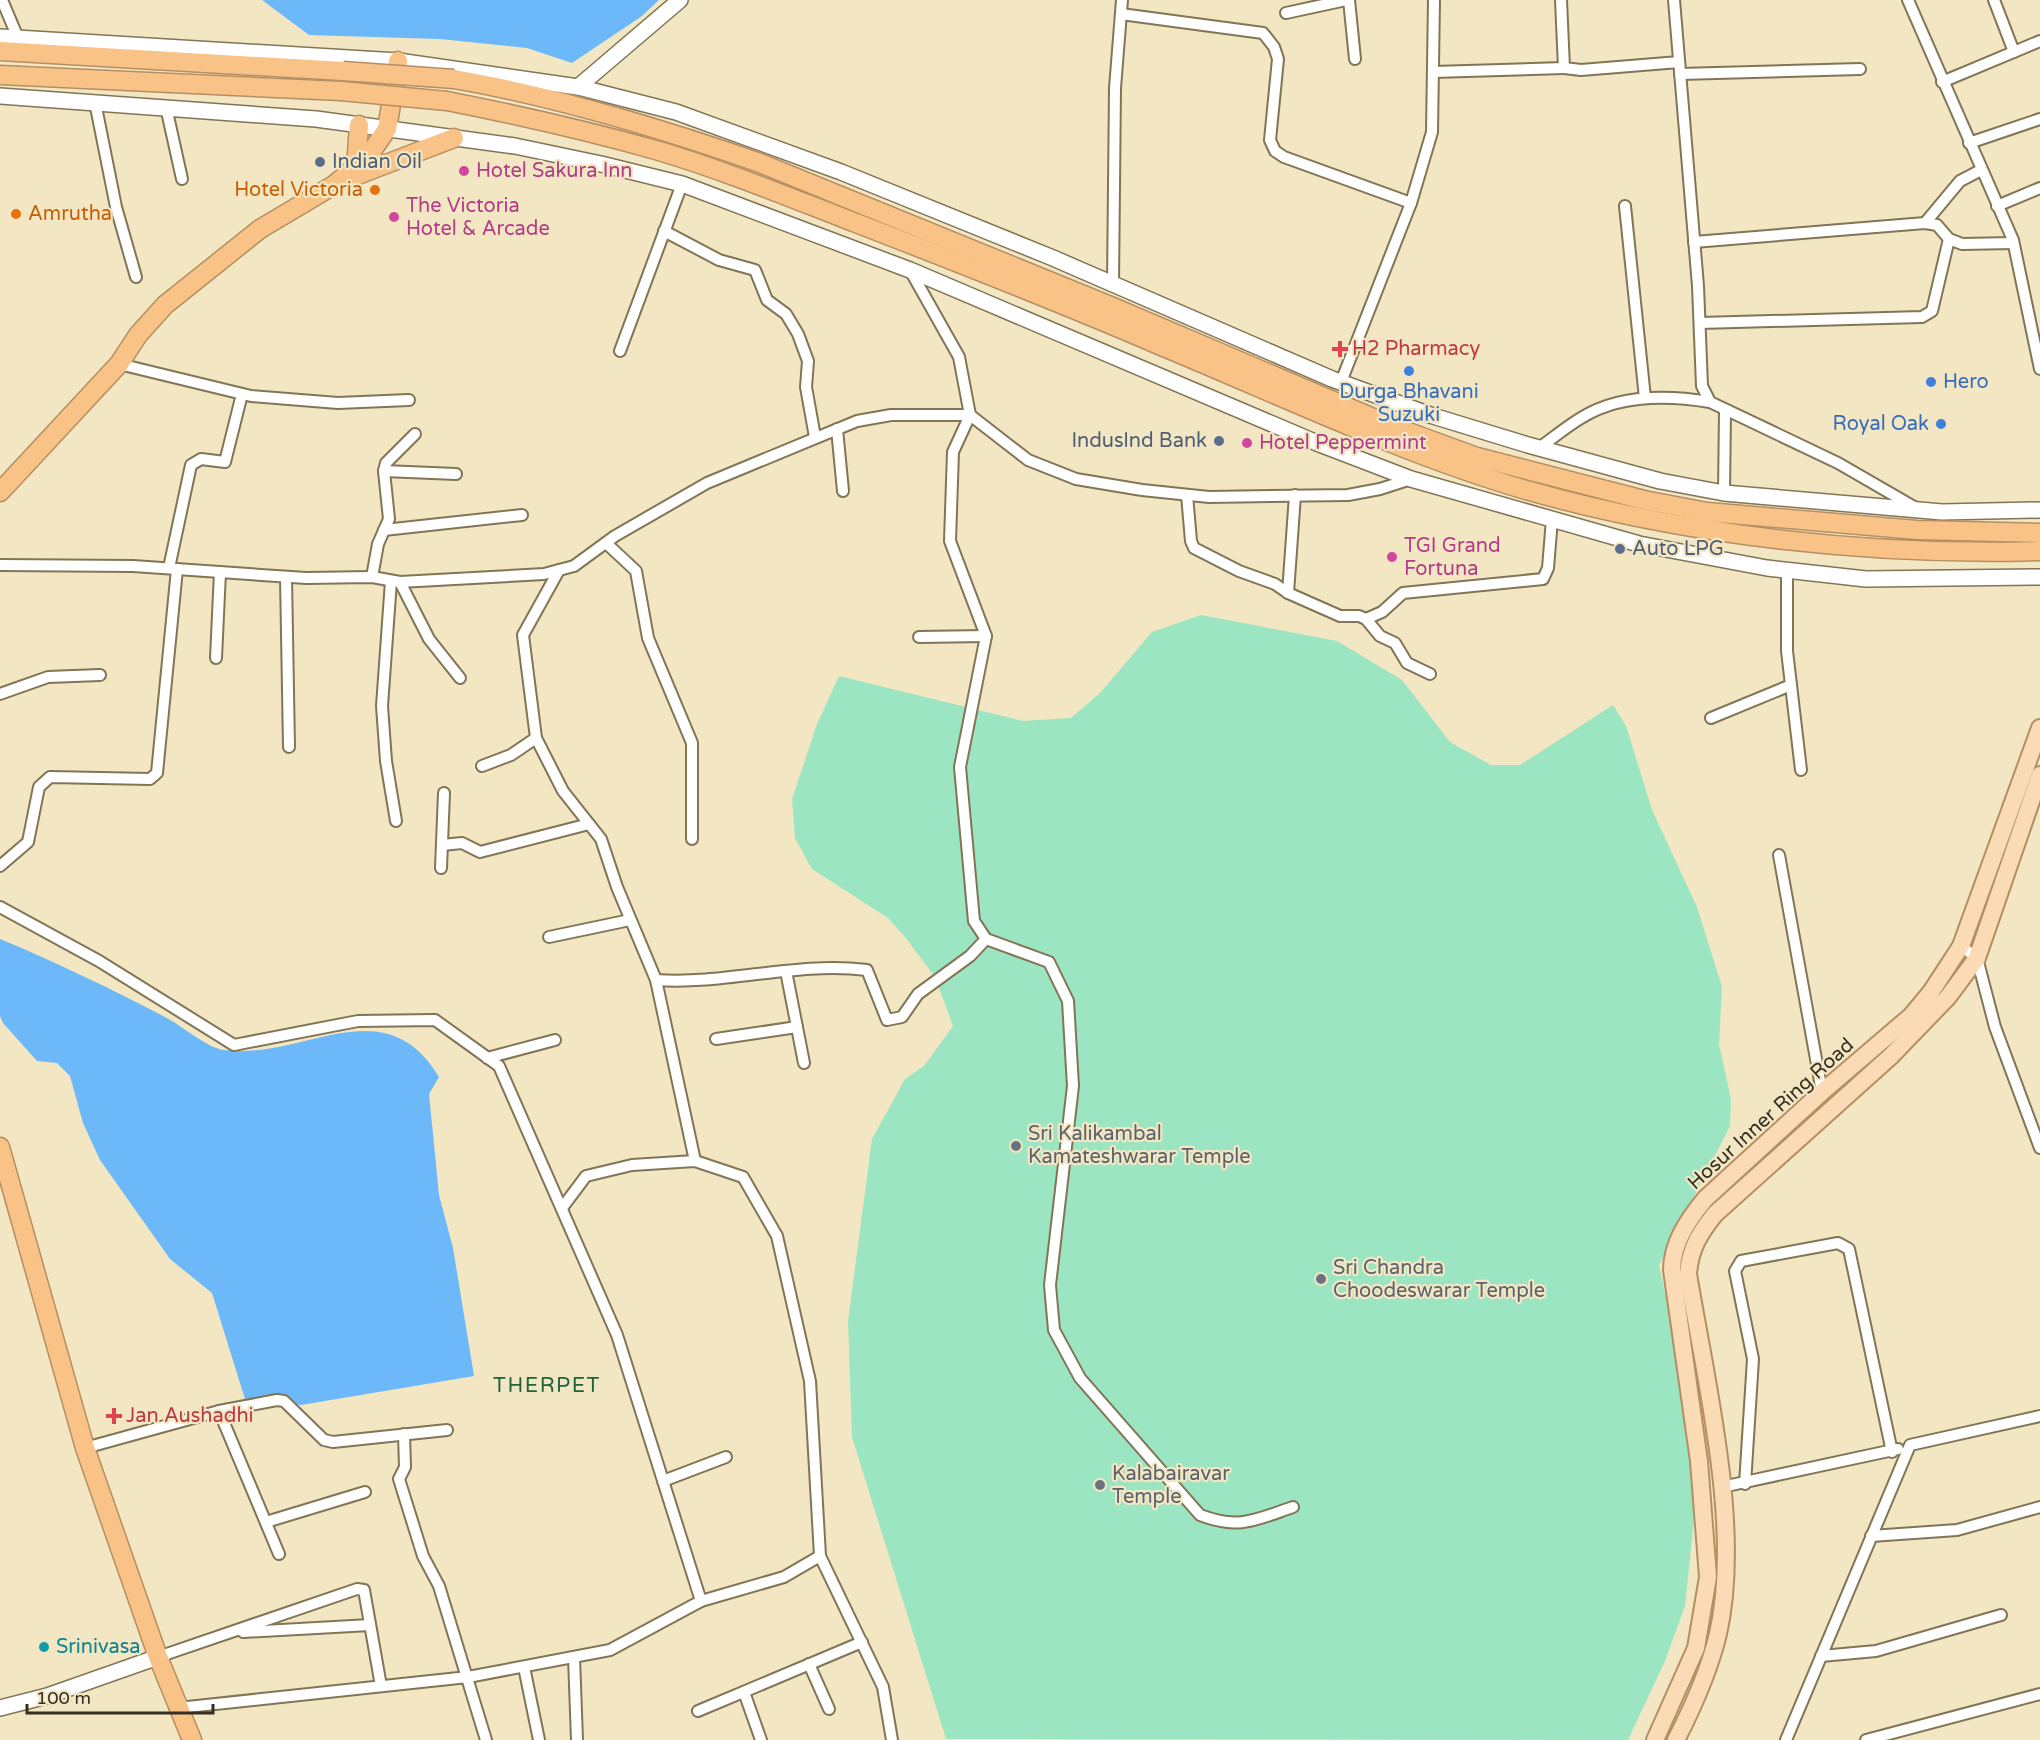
<svg xmlns="http://www.w3.org/2000/svg" width="2040" height="1740" font-family="'Varela Round',sans-serif">
<style>
.green{fill:#9be5c2}
.water{fill:#6cb8f9}
.lines{fill:none;stroke-linecap:round;stroke-linejoin:round}
.street-casing{stroke:#817556;stroke-width:14}
.secondary-casing{stroke:#817556;stroke-width:18}
.primary-casing{stroke:#b48f63;stroke-width:20}
.highway-casing{stroke:#b48f63;stroke-width:21}
.street{stroke:#fff;stroke-width:10}
.secondary{stroke:#fff;stroke-width:15}
.primary{stroke:#fbdab6;stroke-width:16}
.highway{stroke:#f9c286;stroke-width:18}
.highway-bridge-casing{stroke:#b48f63;stroke-width:21;stroke-linecap:butt}
.highway-bridge{stroke:#f9c286;stroke-width:18}
.service-dot{fill:#5c6f8a;stroke:#f3e6c3;stroke-width:2}
.hotel-dot{fill:#d1479c;stroke:#f3e6c3;stroke-width:2}
.food-dot{fill:#e8710a;stroke:#f3e6c3;stroke-width:2}
.health-dot{fill:#e0444e;stroke:#f3e6c3;stroke-width:2}
.shop-dot{fill:#3f7fe0;stroke:#f3e6c3;stroke-width:2}
.worship-dot{fill:#6b7280;stroke:#f3e6c3;stroke-width:2}
.culture-dot{fill:#0f9aa8;stroke:#f3e6c3;stroke-width:2}
.labels{text-anchor:middle;dominant-baseline:central;stroke-width:4.5;stroke-linejoin:round;paint-order:stroke}
.service-label{font-size:20px;fill:#4e5e75;stroke:#f3e6c3;text-anchor:start}
.hotel-label{font-size:20px;fill:#b23c85;stroke:#f3e6c3;text-anchor:start}
.food-label{font-size:20px;fill:#c56008;stroke:#f3e6c3;text-anchor:end}
.health-label{font-size:20px;fill:#be3a42;stroke:#f3e6c3;text-anchor:start}
.shop-label{font-size:20px;fill:#366cbe;stroke:#f3e6c3;text-anchor:start}
.street-label{font-size:20px;fill:#342f22;stroke:#f3e6c3}
.worship-label{font-size:20px;fill:#5b616d;stroke:#f3e6c3;text-anchor:start}
.culture-label{font-size:20px;fill:#0d838f;stroke:#f3e6c3;text-anchor:start}
.neighbourhood-label{font-size:21px;letter-spacing:1.5px;fill:#1c653a;stroke:#f3e6c3}
</style>
<rect width="100%" height="100%" fill="#f3e6c3"/>
<!-- green -->
<polygon class="green" points="1201,615 1337,641 1402,680 1450,742 1491,765 1520,765 1613,705 1626,726 1652,810 1697,907 1722,987 1719,1044 1731,1099 1730,1126 1659,1265 1673,1330 1682,1411 1697,1491 1685,1606 1665,1661 1628,1740 946,1739 852,1437 848,1321 872,1139 905,1079 924,1066 953,1026 935,977 905,937 888,918 812,869 795,838 792,799 817,724 839,676 1023,721 1071,718 1100,693 1152,632"/>
<!-- water -->
<g class="water">
<polygon points="262,0 659,0 642,16 572,63 527,48 440,39 309,35"/>
<path d="M0 939C56 962 111 989 165 1017 181 1025 207 1048 224 1050 303 1061 384 985 439 1077L429 1094 439 1195 453 1248 474 1376 301 1405 245 1399 212 1293 170 1259 100 1160 83 1123 70 1076 57 1063 37 1061 3 1023 0 1016Z"/>
</g>
<g class="lines">
<defs>
<g id="street">
<polyline points="2,0 18,38"/>
<polyline points="1349,0 1355,59"/>
<polyline points="1561,0 1564,68 1581,70 1679,62"/>
<polyline points="1674,0 1698,286 1702,386 1710,402 1838,463 1916,508"/>
<polyline points="1908,0 2013,240 2040,369"/>
<polyline points="1994,0 2014,52"/>
<polyline points="1286,13 1346,0"/>
<polyline points="1121,14 1263,33 1274,47 1278,59 1270,140 1275,151 1284,157 1411,203"/>
<polyline points="1433,72 1564,68"/>
<polyline points="1680,74 1860,69"/>
<polyline points="1942,82 2040,41"/>
<polyline points="95,102 116,207 136,277"/>
<polyline points="166,107 182,179"/>
<polyline points="1969,143 2040,119"/>
<polyline points="1625,206 1645,398"/>
<polyline points="1997,206 2040,188"/>
<polyline points="1925,223 1960,181 1981,170"/>
<polyline points="664,231 719,260 755,270 767,300 786,314 798,334 808,361 806,387 815,437"/>
<polyline points="1694,242 1925,223 1937,225 1949,239 1962,244 2013,243"/>
<path d="M910 270 959 357 970 415 953 452 950 541 986 636 960 767 974 921 986 939 1049 962 1068 1001 1073 1086 1050 1285 1054 1330 1080 1378 1200 1515C1239 1530 1255 1520 1293 1507"/>
<polyline points="1113,284 1115,88 1122,0"/>
<polyline points="1700,323 1922,317 1932,311 1949,239"/>
<polyline points="620,351 682,184"/>
<polyline points="119,364 251,396 338,403 409,400"/>
<polyline points="1341,382 1411,203 1432,132 1434,0"/>
<polyline points="837,429 843,491"/>
<path d="M1539 448C1553 438 1566 427 1581 418 1619 394 1668 395 1710 402"/>
<polyline points="384,471 456,474"/>
<polyline points="1724,493 1725,411"/>
<polyline points="1187,495 1191,541 1194,548 1239,571 1275,584 1288,593"/>
<polyline points="1295,495 1288,593 1340,616 1359,616 1366,619 1380,636 1395,643 1407,663 1430,674"/>
<polyline points="384,530 522,515"/>
<polyline points="606,543 636,571 648,638 692,743 692,839"/>
<polyline points="0,565 133,566 306,578 372,577 400,582 544,574 574,566 615,536 707,483 857,421 891,415 970,415 1028,460 1076,479 1142,490 1209,497 1348,495 1380,489 1411,479"/>
<polyline points="169,568 191,465 201,459 225,462 242,394"/>
<path d="M559 570 523 635 536 738 563 791 601 839 617 887 656 980C727 985 796 961 867 970L887 1020 902 1017 918 994 970 956 986 939"/>
<polyline points="1787,570 1787,651 1801,770"/>
<polyline points="286,577 289,747"/>
<polyline points="372,577 378,544 389,519 384,471 386,463 415,434"/>
<polyline points="391,581 382,706 386,761 396,821"/>
<polyline points="400,582 429,639 460,678"/>
<polyline points="1366,619 1382,612 1403,593 1543,579 1548,568 1552,519"/>
<polyline points="919,637 986,636"/>
<polyline points="216,658 220,572"/>
<polyline points="0,694 48,677 100,675"/>
<polyline points="1711,718 1791,685"/>
<polyline points="482,766 511,755 536,738"/>
<polyline points="442,845 462,843 480,852 589,824"/>
<polyline points="1779,855 1822,1092"/>
<polyline points="0,866 28,842 39,787 50,777 150,779 157,773 177,569"/>
<polyline points="441,868 444,793"/>
<polyline points="0,907 99,961 234,1045 358,1021 435,1020 499,1066 617,1335 701,1601 610,1650 468,1677 178,1708"/>
<polyline points="549,937 630,920"/>
<polyline points="1961,946 1977,958 1995,1027 2040,1148"/>
<polyline points="786,971 804,1063"/>
<polyline points="656,980 695,1161"/>
<polyline points="716,1039 797,1027"/>
<polyline points="487,1058 555,1040"/>
<polyline points="562,1208 586,1176 632,1165 695,1161 743,1177 777,1236 810,1381 820,1556 784,1577 701,1601"/>
<polyline points="219,1411 279,1554"/>
<polyline points="404,1434 405,1467 399,1479 423,1556 439,1586 486,1740"/>
<polyline points="85,1448 219,1411 277,1400 284,1401 324,1440 333,1442 447,1430"/>
<polyline points="663,1481 726,1457"/>
<polyline points="1745,1484 1753,1359 1735,1271 1741,1261 1838,1243 1849,1249 1892,1452"/>
<polyline points="1722,1487 1898,1449"/>
<polyline points="266,1522 365,1492"/>
<polyline points="1871,1536 1957,1530 2040,1507"/>
<polyline points="820,1556 883,1687 892,1740"/>
<polyline points="243,1632 370,1625"/>
<polyline points="1821,1656 1876,1651 2001,1615"/>
<polyline points="158,1657 357,1589 364,1590 381,1686"/>
<polyline points="574,1657 577,1740"/>
<polyline points="809,1664 829,1709"/>
<polyline points="524,1667 539,1740"/>
<polyline points="744,1692 761,1740"/>
<polyline points="698,1711 862,1642"/>
<polyline points="1786,1740 1910,1445 2040,1416"/>
<polyline points="1866,1740 2040,1694"/>
</g>
<g id="secondary">
<polyline points="0,37 398,61 578,87 676,112 841,172 1053,258 1332,379 1433,416 1528,445 1660,481 1724,493 1942,512 2040,510"/>
<polyline points="578,87 680,0"/>
<polyline points="0,96 316,119 515,146 601,164 682,184 910,270 1317,443 1411,479 1639,544 1767,568 1866,579 2040,577"/>
<polyline points="0,1708 47,1696 158,1657"/>
</g>
<g id="primary">
<path d="M1655 1740 1696 1648 1708 1577 1699 1461 1672 1270C1672 1243 1688 1220 1705 1199L1822 1092 1911 1016 1931 992 1961 946 2040 728"/>
<path d="M1676 1740C1693 1707 1709 1671 1718 1634 1742 1528 1706 1382 1688 1274 1690 1249 1699 1234 1715 1214L1891 1056 1948 997 1977 958 2040 775"/>
</g>
<g id="highway">
<polyline points="0,51 343,71"/>
<polyline points="0,75 341,91"/>
<path d="M454 79C558 97 660 128 760 163L1113 307 1392 426 1477 457 1644 500 1707 512 1917 530 2040 533"/>
<path d="M447 101C518 115 589 131 659 151 726 171 791 198 856 223 957 262 1059 302 1159 345 1280 395 1400 453 1526 490 1687 536 1873 556 2040 551"/>
<polyline points="356,168 359,125"/>
<polyline points="355,176 454,138"/>
<polyline points="0,492 119,364 138,335 165,305 260,229 334,185 367,158 387,129 398,61"/>
<polyline points="0,1147 85,1448 158,1657 192,1740"/>
</g>
</defs>
<!-- street casing -->
<use href="#street" class="street-casing"/>
<!-- secondary casing -->
<use href="#secondary" class="secondary-casing"/>
<!-- primary casing -->
<use href="#primary" class="primary-casing"/>
<!-- highway casing -->
<use href="#highway" class="highway-casing"/>
<!-- street -->
<use href="#street" class="street"/>
<!-- secondary -->
<use href="#secondary" class="secondary"/>
<!-- primary -->
<use href="#primary" class="primary"/>
<!-- highway -->
<use href="#highway" class="highway"/>
<defs>
<g id="highway-bridge">
<polyline points="343,71 454,79"/>
<polyline points="341,91 447,101"/>
</g>
</defs>
<!-- highway-bridge casing -->
<use href="#highway-bridge" class="highway-bridge-casing"/>
<!-- highway-bridge -->
<use href="#highway-bridge" class="highway-bridge"/>
</g>
<!-- markers -->
<g class="service-dot">
<circle cx="320" cy="162" r="6"/>
<circle cx="1219" cy="441" r="6"/>
<circle cx="1620" cy="549" r="6"/>
</g>
<g class="hotel-dot">
<circle cx="464" cy="171" r="6"/>
<circle cx="394" cy="217" r="6"/>
<circle cx="1247" cy="443" r="6"/>
<circle cx="1392" cy="557" r="6"/>
</g>
<g class="food-dot">
<circle cx="375" cy="190" r="6"/>
<circle cx="16" cy="214" r="6"/>
</g>
<g class="health-dot">
<path d="M1337 340h6v6h6v6h-6v6h-6v-6h-6v-6h6z"/>
<path d="M111 1407h6v6h6v6h-6v6h-6v-6h-6v-6h6z"/>
</g>
<g class="shop-dot">
<circle cx="1409" cy="371" r="6"/>
<circle cx="1931" cy="382" r="6"/>
<circle cx="1941" cy="424" r="6"/>
</g>
<g class="worship-dot">
<circle cx="1016" cy="1146" r="6"/>
<circle cx="1321" cy="1279" r="6"/>
<circle cx="1100" cy="1485" r="6"/>
</g>
<circle class="culture-dot" cx="44" cy="1647" r="6"/>
<g class="labels">
<!-- service labels -->
<g class="service-label">
<text x="332" y="162">Indian Oil</text>
<text x="1207" y="441" text-anchor="end">IndusInd Bank</text>
<text x="1632" y="549">Auto LPG</text>
</g>
<!-- hotel labels -->
<g class="hotel-label">
<text x="476" y="171">Hotel Sakura Inn</text>
<text x="406" y="206">The Victoria<tspan x="406" dy="23">Hotel &amp; Arcade</tspan></text>
<text x="1259" y="443">Hotel Peppermint</text>
<text x="1404" y="546">TGI Grand<tspan x="1404" dy="23">Fortuna</tspan></text>
</g>
<!-- food labels -->
<g class="food-label">
<text x="363" y="190">Hotel Victoria</text>
<text x="28" y="214" text-anchor="start">Amrutha</text>
</g>
<!-- health labels -->
<g class="health-label">
<text x="1352" y="349">H2 Pharmacy</text>
<text x="126" y="1416">Jan Aushadhi</text>
</g>
<!-- shop labels -->
<g class="shop-label">
<text x="1943" y="382">Hero</text>
<text x="1409" y="392" text-anchor="middle">Durga Bhavani<tspan x="1409" dy="23">Suzuki</tspan></text>
<text x="1929" y="424" text-anchor="end">Royal Oak</text>
</g>
<!-- street labels -->
<g class="street-label">
<text transform="translate(1771 1114) rotate(-42)">Hosur Inner Ring Road</text>
</g>
<!-- worship labels -->
<g class="worship-label">
<text x="1028" y="1134">Sri Kalikambal<tspan x="1028" dy="23">Kamateshwarar Temple</tspan></text>
<text x="1333" y="1268">Sri Chandra<tspan x="1333" dy="23">Choodeswarar Temple</tspan></text>
<text x="1112" y="1474">Kalabairavar<tspan x="1112" dy="23">Temple</tspan></text>
</g>
<!-- culture labels -->
<g class="culture-label">
<text x="56" y="1647">Srinivasa</text>
</g>
<!-- neighbourhood labels -->
<g class="neighbourhood-label">
<text x="547" y="1385">THERPET</text>
</g>
</g>
<!-- scale -->
<path d="M27 1704v9h186v-9" fill="none" stroke="#342f22" stroke-width="3"/>
<text x="36" y="1704" font-size="18" fill="#342f22" stroke="#f3e6c3" stroke-width="4.5" paint-order="stroke">100 m</text>
</svg>
